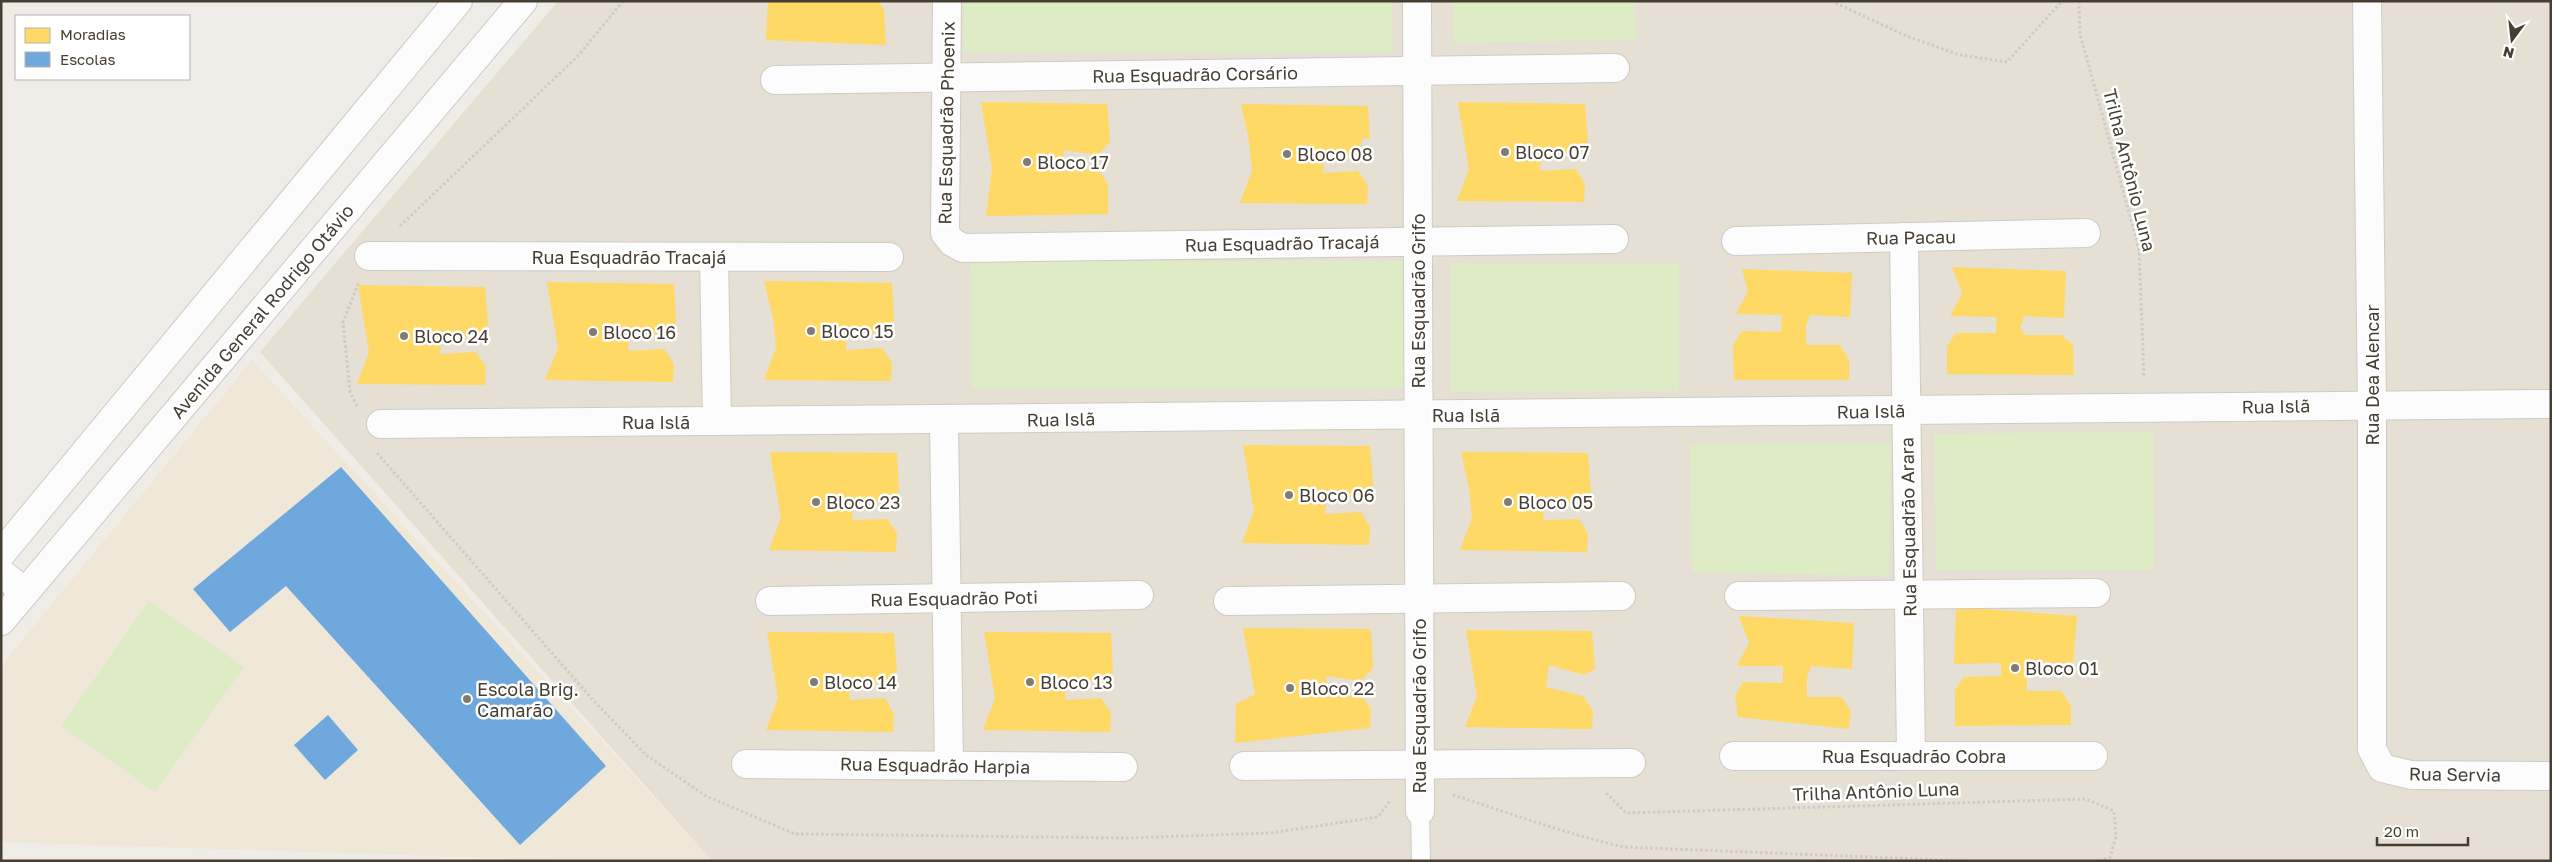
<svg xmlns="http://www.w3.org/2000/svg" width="2552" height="862" font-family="'Golos Text',sans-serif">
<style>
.residential{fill:#e5dfd4}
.education{fill:#efe8d9}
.green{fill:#ddecc5}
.homes{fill:#ffd966}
.schools{fill:#6fa8dc}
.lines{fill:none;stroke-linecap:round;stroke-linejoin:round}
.service-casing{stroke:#cecbc5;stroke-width:20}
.minor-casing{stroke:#cecbc5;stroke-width:30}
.tertiary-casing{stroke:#cecbc5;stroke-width:30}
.path{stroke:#cecbc6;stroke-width:3;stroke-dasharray:2.5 2.5;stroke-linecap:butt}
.service{stroke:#fdfcfc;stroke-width:18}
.minor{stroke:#fdfcfc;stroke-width:28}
.tertiary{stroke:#fdfcfc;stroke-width:28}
.poi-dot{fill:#827b72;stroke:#fff;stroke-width:2}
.labels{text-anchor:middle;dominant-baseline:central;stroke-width:5;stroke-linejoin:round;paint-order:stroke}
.street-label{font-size:18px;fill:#463e33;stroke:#fff}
.poi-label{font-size:18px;fill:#463e33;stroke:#fff;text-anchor:start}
</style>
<rect width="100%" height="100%" fill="#f0ede8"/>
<!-- residential -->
<polygon class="residential" points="558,1 2551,1 2551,861 712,861 260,352"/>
<!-- education -->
<polygon class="education" points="252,360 712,861 584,861 1,842 1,666"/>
<!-- green -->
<g class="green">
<polygon points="964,1 1392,1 1393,52 964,52"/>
<polygon points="1453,1 1635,1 1636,40 1453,43"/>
<polygon points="971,261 1404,261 1404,388 972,388"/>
<rect x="1451" y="263" width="228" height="128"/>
<polygon points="2153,431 2154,570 1936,570 1934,434"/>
<polygon points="1891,443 1889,576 1692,572 1690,445"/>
<polygon points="149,601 244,667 155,792 61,726"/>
</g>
<!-- homes -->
<g class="homes">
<polygon points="768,1 879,1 884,10 886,45 766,40"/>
<polygon points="981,102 1107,104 1110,142 1098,155 1064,150 1062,171 1098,169 1108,184 1108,214 986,216 992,169"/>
<polygon points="1458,102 1585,104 1588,142 1575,155 1542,150 1540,171 1576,169 1585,184 1584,202 1457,201 1469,169"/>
<polygon points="1241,104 1368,106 1370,138 1362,139 1358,157 1325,152 1323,173 1358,171 1368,186 1367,204 1240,203 1252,171 1249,141"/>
<polygon points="1952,267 2066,271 2064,318 2024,316 2020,328 2025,335 2061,335 2073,345 2074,375 1947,374 1947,346 1956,333 1996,333 1996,317 1950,316 1962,293"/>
<polygon points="1742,269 1852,273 1850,317 1810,315 1806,326 1806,345 1840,345 1849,360 1849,380 1734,380 1733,345 1742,331 1781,332 1782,315 1736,314 1748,291"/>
<polygon points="764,281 892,283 894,321 882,334 848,329 846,350 882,348 892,363 891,381 764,380 776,348 773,318"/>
<polygon points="547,282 674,284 676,322 664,335 630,330 628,351 664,349 674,364 673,382 545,380 558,348"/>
<polygon points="358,285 485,287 488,325 476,338 442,333 440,354 476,352 486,367 485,385 357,384 369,352"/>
<polygon points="1243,445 1370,446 1373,485 1360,498 1327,493 1325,514 1361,512 1370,527 1369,545 1242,543 1254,511"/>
<polygon points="770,452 897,453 899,492 887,504 854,500 852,520 887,519 897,533 896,552 769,550 781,518"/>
<polygon points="1461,452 1588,453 1591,492 1578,504 1545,499 1543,520 1579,519 1588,534 1587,552 1460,550 1472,518 1469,488"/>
<polygon points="1956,607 2077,616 2073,664 2032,661 2027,672 2027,691 2061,691 2071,706 2071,725 1955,726 1955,690 1964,677 2001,676 2001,663 1954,664"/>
<polygon points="1739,616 1854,623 1852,669 1811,666 1807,678 1807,697 1841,697 1851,711 1849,729 1738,717 1735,696 1743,682 1783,683 1783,666 1737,666 1749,643"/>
<polygon points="1243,628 1371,629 1373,668 1361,681 1327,676 1325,697 1362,695 1371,710 1370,728 1235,743 1236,704 1255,694"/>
<polygon points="1466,630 1592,631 1595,669 1584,675 1549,665 1546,687 1583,696 1593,711 1592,729 1465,727 1477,696"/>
<polygon points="767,632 894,633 897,671 884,684 851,679 849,700 885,698 894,714 893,732 766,730 778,698"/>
<polygon points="984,632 1111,633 1113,672 1101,684 1067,679 1065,700 1101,698 1111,713 1110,732 983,730 995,698"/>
</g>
<!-- schools -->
<g class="schools">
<polygon points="341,467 606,766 520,845 286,586 230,632 193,589"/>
<polygon points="328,715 358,750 325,780 294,745"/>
</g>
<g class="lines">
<defs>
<polyline id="service" points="1420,811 1421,861"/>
<g id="minor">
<polyline points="947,1 945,233 952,242 963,248 1614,239"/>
<polyline points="1417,1 1420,811"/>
<polyline points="2367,1 2372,405 2372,749 2382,768 2411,775 2551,776"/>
<polyline points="775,80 1615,68"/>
<polyline points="1904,237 1911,756"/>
<polyline points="1736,241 2086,233"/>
<polyline points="369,256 889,257"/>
<polyline points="714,258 717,421"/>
<polyline points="944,420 949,766"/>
<polyline points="381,424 2551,404"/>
<polyline points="1739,596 2096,593"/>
<polyline points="770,601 1139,595"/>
<polyline points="1228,601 1621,596"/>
<polyline points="1734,756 2093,756"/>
<polyline points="746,764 1123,767"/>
<polyline points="1244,766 1631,763"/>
</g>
<g id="tertiary">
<polyline points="1,554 458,1"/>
<polyline points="1,573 25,592"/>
<polyline points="1,621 523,1"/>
</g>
</defs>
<!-- service casing -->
<use href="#service" class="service-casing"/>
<!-- minor casing -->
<use href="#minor" class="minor-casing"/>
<!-- tertiary casing -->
<use href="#tertiary" class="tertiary-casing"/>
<!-- path -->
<g class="path">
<polyline points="1831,1 1909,37 1960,55 2007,62 2062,1"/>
<polyline points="2079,1 2080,34 2139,249 2144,378"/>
<polyline points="400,226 578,56 623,1"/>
<polyline points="357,406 350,392 343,322 359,282"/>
<polyline points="377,453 593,700 646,755 706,796 795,834 1126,838 1270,833 1378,817 1390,801"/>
<polyline points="1606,793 1626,813 2086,799 2114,811 2116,837 2110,857 2100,861"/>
<path d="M1453 795C1510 813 1566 834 1624 847L1968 861"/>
</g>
<!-- service -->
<use href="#service" class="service"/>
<!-- minor -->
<use href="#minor" class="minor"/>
<!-- tertiary -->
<use href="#tertiary" class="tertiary"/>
</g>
<!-- markers -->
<g class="poi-dot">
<circle cx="1505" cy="152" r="5"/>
<circle cx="1287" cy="154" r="5"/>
<circle cx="1027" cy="162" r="5"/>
<circle cx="811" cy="331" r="5"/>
<circle cx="593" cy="332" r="5"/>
<circle cx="404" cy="336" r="5"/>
<circle cx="1289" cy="495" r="5"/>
<circle cx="816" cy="502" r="5"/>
<circle cx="1508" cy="502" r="5"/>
<circle cx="2015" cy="668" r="5"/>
<circle cx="814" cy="682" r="5"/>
<circle cx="1030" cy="682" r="5"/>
<circle cx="1290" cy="688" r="5"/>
<circle cx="467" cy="699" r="5"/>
</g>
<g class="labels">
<!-- street labels -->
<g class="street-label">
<text transform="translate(1195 74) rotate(-1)">Rua Esquadrão Corsário</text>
<text transform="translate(946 123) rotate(-89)">Rua Esquadrão Phoenix</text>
<text transform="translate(2130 170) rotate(76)">Trilha Antônio Luna</text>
<text transform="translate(1911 237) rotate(-1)">Rua Pacau</text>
<text transform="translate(1282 243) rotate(-1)">Rua Esquadrão Tracajá</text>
<text x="629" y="257">Rua Esquadrão Tracajá</text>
<text transform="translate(1418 301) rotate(-90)">Rua Esquadrão Grifo</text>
<text transform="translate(262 311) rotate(-50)">Avenida General Rodrigo Otávio</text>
<text transform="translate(2372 375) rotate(-90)">Rua Dea Alencar</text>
<text transform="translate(2276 406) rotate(-1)">Rua Islã</text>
<text transform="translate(1871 411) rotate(-1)">Rua Islã</text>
<text x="1466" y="415">Rua Islã</text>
<text transform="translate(1061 419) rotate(-1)">Rua Islã</text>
<text x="656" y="422">Rua Islã</text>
<text transform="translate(1908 527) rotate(-91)">Rua Esquadrão Arara</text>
<text transform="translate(954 598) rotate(-1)">Rua Esquadrão Poti</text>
<text transform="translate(1419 706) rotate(-90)">Rua Esquadrão Grifo</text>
<text x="1914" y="756">Rua Esquadrão Cobra</text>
<text transform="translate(935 765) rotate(1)">Rua Esquadrão Harpia</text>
<text transform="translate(2455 774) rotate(1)">Rua Servia</text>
<text transform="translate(1876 791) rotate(-2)">Trilha Antônio Luna</text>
</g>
<!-- poi labels -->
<g class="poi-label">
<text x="1515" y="152">Bloco 07</text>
<text x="1297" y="154">Bloco 08</text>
<text x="1037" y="162">Bloco 17</text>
<text x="821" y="331">Bloco 15</text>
<text x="603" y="332">Bloco 16</text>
<text x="414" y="336">Bloco 24</text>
<text x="1299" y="495">Bloco 06</text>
<text x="826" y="502">Bloco 23</text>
<text x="1518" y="502">Bloco 05</text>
<text x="2025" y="668">Bloco 01</text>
<text x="824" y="682">Bloco 14</text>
<text x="1040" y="682">Bloco 13</text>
<text x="1300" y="688">Bloco 22</text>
<text x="477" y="689">Escola Brig.<tspan x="477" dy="21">Camarão</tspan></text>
</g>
</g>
<!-- border -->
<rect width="2552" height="862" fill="none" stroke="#463e33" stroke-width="5"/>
<!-- legend -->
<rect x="15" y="15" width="175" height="65" fill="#ffffff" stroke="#b5b2ad"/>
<rect x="25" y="28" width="25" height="15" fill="#ffd966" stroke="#b5b2ad"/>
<text x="60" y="40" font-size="15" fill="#463e33">Moradias</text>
<rect x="25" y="52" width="25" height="15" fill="#6fa8dc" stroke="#b5b2ad"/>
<text x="60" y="65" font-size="15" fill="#463e33">Escolas</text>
<!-- north arrow -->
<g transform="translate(2512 40) rotate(195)" stroke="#ffffff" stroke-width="4" paint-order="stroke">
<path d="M0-4L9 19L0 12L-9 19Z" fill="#463e33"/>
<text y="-8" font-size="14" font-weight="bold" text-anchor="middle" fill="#463e33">N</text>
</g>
<!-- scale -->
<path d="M2377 837v8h91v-8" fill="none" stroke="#463e33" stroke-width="2.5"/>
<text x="2384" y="837" font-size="15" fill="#463e33" stroke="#ffffff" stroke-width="4" paint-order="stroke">20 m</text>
</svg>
